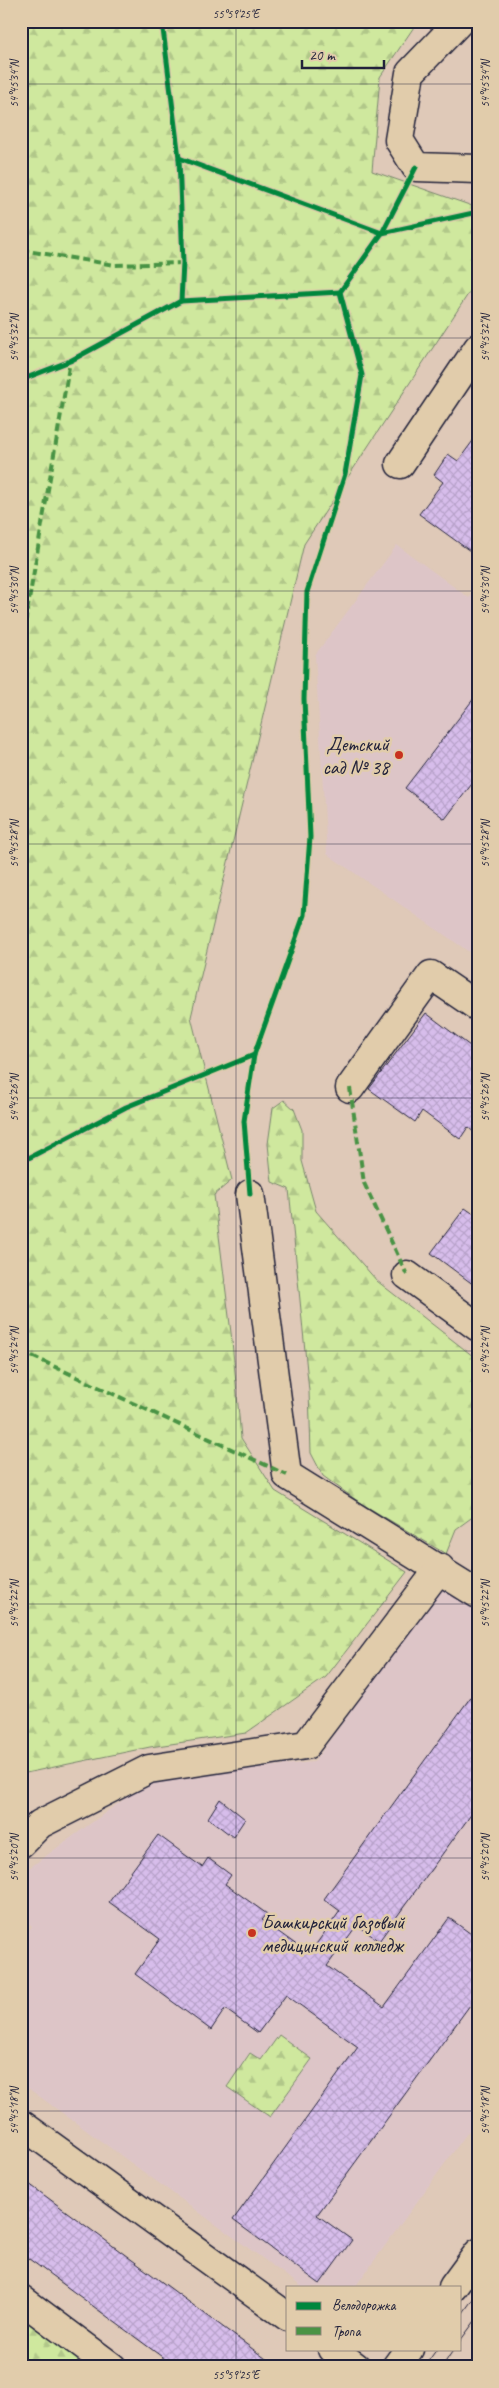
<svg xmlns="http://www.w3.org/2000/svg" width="499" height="2388" font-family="Caveat,sans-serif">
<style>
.built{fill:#ddc5c7}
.forest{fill:url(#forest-firs);stroke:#78856c}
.building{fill:url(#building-cross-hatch);stroke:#22223b}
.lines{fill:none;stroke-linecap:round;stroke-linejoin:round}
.minor-casing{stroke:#22223b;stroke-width:31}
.minor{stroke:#e1ccab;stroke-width:28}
.tram{stroke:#22223b;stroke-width:1}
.quiet{stroke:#4a9344;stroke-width:4;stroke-dasharray:8 4;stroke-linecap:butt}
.cycleway-casing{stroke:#e1ccab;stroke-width:8}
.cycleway{stroke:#00873e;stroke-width:5}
.ticks{fill:none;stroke:#22223b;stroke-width:1;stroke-opacity:0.45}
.poi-dot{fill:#c8321e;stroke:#e1ccab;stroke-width:2}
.labels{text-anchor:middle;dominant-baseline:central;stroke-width:5;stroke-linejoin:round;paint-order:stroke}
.poi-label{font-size:20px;fill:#22223b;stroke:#e1ccab;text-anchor:end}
.neatline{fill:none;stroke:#22223b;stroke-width:2}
.ticks-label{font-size:12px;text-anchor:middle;fill:#22223b}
</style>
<defs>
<pattern id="forest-firs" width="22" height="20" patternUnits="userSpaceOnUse" patternTransform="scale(1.25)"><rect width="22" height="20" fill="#cfe89e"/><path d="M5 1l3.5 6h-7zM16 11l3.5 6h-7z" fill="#b1c789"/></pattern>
<pattern id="building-cross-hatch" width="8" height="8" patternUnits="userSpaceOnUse" patternTransform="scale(1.25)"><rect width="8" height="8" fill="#d7bdeb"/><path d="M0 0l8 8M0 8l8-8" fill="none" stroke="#b8a2ca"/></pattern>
</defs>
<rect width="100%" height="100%" fill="#dfc9b8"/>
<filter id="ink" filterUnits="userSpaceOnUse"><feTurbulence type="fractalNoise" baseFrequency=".02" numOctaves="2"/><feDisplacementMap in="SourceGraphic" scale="10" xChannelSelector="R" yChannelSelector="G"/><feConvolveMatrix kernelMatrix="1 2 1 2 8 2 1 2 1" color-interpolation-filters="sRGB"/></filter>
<g filter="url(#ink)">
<!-- built -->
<g class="built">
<polygon points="397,545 469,598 478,587 478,958 327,854 315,655"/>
<polygon points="449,1576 478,1596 478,2118 355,2287 302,2287 21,2083 21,1941 32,1926 21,1918 21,1874 153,1778 314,1762"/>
</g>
<!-- forest -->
<g class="forest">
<polygon points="21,21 418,21 380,77 372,171 478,208 478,279 304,544 191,1017 232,1180 214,1195 232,1341 241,1438 275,1491 407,1572 326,1677 246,1733 150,1747 21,1774"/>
<polygon points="284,1100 294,1109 302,1130 302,1161 316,1211 377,1281 478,1360 478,1513 456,1529 446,1554 359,1502 323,1476 311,1453 309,1391 289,1189 272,1182 268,1144 273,1108"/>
<polygon points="279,2035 312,2059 270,2117 227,2087 250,2053 261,2060"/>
<polygon points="21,2317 89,2367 23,2367 21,2365"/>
</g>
<!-- building -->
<g class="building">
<polygon points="478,434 478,540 470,551 419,514 443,482 434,475 448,454 458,461"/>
<polygon points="478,693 478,776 445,819 405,788"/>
<polygon points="426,1013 478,1052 478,1136 468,1127 460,1139 422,1111 415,1122 369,1089"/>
<polygon points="465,1208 478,1217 478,1288 431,1253"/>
<polygon points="478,1687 478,1805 379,1941 357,1925 327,1966 384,2007 449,1918 478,1939 478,1994 317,2215 352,2240 320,2284 233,2220 358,2047 286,1995 258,2033 225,2009 211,2030 135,1974 160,1939 109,1902 158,1835 202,1867 208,1858 231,1875 225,1884 267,1914 262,1920 309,1954 340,1911 324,1899"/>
<polygon points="220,1799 245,1819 233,1837 208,1818"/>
<polygon points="21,2178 277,2367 176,2367 154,2351 21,2253"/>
</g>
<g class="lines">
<defs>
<g id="minor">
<polyline points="460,21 410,73 399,140 416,167 478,169"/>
<polyline points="400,464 478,348"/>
<polyline points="350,1088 431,975 478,1007"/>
<polyline points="250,1194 287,1475 478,1594"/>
<polyline points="407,1275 478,1327"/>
<polyline points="21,1843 40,1824 149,1769 306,1745 440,1568"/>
<polyline points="21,2124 288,2317"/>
<polyline points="453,2287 478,2253"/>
<polyline points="21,2299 112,2367"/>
<polyline points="332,2349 356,2367"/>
<polyline points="396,2367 409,2349"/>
</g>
</defs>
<!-- minor casing -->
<use href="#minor" class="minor-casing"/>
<!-- minor -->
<use href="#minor" class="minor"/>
<!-- tram -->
<g class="tram">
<polyline points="460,2317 478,2292"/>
<polyline points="460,2341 478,2317"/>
<polyline points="424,2367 437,2349"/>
<polyline points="442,2367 454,2349"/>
</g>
<!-- quiet -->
<g class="quiet">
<polyline points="21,250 115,265 183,263"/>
<polyline points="21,647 70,361"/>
<polyline points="350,1088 364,1183 407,1275"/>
<polyline points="21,1351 287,1475"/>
</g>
<defs>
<g id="cycleway">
<polyline points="162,21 179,158 183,263 181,301"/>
<polyline points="179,158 382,233 478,212"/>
<polyline points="21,380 70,361 181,301 340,292"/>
<polyline points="21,1162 126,1107 254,1055"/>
<polyline points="250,1194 244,1121 254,1055 304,915 310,837 304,699 307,592 345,474 362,375 340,292 382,233 416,167"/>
</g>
</defs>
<!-- cycleway casing -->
<use href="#cycleway" class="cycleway-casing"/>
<!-- cycleway -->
<use href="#cycleway" class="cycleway"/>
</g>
</g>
<!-- ticks -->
<path class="ticks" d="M236 21V2367M21 84H478M21 338H478M21 591H478M21 844H478M21 1098H478M21 1351H478M21 1604H478M21 1858H478M21 2111H478M21 2365H478"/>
<!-- markers -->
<g class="poi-dot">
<circle cx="399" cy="755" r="5"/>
<circle cx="252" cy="1933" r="5"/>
</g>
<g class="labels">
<!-- poi labels -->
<g class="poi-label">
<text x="389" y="744">Детский<tspan x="389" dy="23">сад № 38</tspan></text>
<text x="262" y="1922" text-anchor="start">Башкирский базовый<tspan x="262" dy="23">медицинский колледж</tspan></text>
</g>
</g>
<!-- margin -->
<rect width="499" height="2388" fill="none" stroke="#e1ccab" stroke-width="55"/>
<!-- legend -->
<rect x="286" y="2286" width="175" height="65" fill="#e1ccab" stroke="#95887e"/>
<rect x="296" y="2302" width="25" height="8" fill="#00873e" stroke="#95887e"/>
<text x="332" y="2310" font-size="15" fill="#22223b">Велодорожка</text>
<rect x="296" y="2327" width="25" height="8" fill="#4a9344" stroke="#95887e"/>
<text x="332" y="2336" font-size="15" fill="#22223b">Тропа</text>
<!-- scale -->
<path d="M302 60v8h82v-8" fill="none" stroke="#22223b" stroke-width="2.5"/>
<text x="309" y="60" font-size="15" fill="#22223b" stroke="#e1ccab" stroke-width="4" paint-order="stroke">20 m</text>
<rect x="28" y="28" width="444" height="2332" class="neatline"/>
<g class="ticks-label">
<text x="236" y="18">55°59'25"E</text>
<text transform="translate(14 84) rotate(-90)" y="4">54°45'34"N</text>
<text transform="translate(485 84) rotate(-90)" y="4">54°45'34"N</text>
<text transform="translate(14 338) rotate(-90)" y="4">54°45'32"N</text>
<text transform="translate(485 338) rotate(-90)" y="4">54°45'32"N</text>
<text transform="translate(14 591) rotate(-90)" y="4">54°45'30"N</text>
<text transform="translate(485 591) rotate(-90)" y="4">54°45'30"N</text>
<text transform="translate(14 844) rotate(-90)" y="4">54°45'28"N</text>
<text transform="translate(485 844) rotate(-90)" y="4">54°45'28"N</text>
<text transform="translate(14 1098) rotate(-90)" y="4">54°45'26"N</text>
<text transform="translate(485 1098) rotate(-90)" y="4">54°45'26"N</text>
<text transform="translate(14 1351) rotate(-90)" y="4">54°45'24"N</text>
<text transform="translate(485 1351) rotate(-90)" y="4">54°45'24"N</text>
<text transform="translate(14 1604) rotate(-90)" y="4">54°45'22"N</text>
<text transform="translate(485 1604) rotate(-90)" y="4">54°45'22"N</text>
<text transform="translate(14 1858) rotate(-90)" y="4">54°45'20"N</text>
<text transform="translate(485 1858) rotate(-90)" y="4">54°45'20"N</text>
<text transform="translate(14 2111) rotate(-90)" y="4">54°45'18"N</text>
<text transform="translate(485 2111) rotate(-90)" y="4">54°45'18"N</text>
<text x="236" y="2379">55°59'25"E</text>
</g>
</svg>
